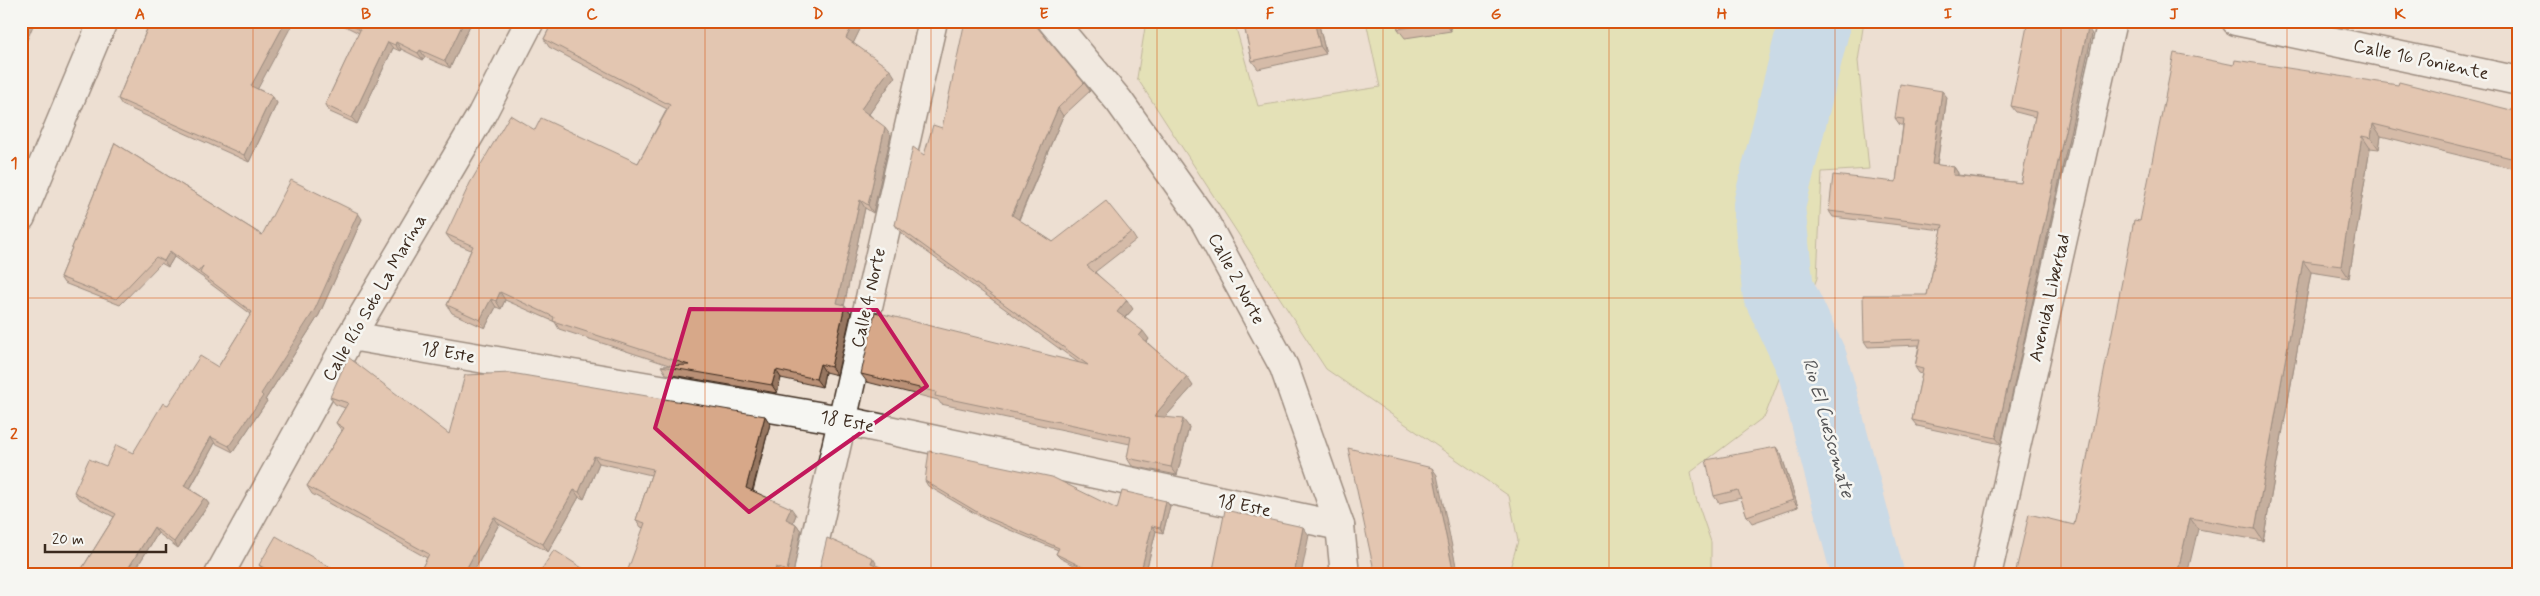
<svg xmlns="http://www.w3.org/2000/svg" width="2540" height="596" font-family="Mynerve,sans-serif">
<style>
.green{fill:#d9e497;stroke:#8a875a}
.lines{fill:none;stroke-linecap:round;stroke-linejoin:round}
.river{stroke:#a1d4fe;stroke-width:72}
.minor-casing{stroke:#3b2a1e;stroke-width:31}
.major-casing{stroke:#3b2a1e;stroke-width:31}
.minor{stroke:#f6f6f2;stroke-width:28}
.major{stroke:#f6f6f2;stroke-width:28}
.wall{fill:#b99076;stroke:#3b2a1e}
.shaded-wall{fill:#967660;stroke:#3b2a1e}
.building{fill:#d7a889;stroke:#3b2a1e}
.marked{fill:none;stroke:#c2185b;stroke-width:4;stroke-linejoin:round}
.grid{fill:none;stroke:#d7540e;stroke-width:1;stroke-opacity:0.55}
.labels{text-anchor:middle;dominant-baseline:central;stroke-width:5;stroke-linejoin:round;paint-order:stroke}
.street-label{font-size:18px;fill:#3b2a1e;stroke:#f6f6f2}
.water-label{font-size:19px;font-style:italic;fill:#545456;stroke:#f6f6f2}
.neatline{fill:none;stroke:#d7540e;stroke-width:2}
.grid-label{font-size:16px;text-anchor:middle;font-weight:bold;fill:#d7540e}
</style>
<rect width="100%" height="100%" fill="#eddfd2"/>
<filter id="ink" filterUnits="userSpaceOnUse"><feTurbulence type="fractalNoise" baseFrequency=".02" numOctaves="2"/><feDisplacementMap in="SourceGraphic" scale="10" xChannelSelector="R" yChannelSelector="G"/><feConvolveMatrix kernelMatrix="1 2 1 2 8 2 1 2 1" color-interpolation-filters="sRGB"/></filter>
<g filter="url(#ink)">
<!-- green -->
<polygon class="green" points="1146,21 1234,21 1258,106 1380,87 1366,21 1864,21 1858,61 1869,169 1822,172 1817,278 1765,416 1691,472 1696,498 1711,542 1711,575 1508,575 1518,541 1509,496 1326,369 1137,78"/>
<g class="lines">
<!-- river -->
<polyline class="river" points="1815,21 1769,206 1778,290 1812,363 1868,575"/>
<defs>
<g id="minor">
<polyline points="1052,21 1119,101 1205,222 1284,367 1340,526 1345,575"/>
<polyline points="2236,21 2519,81"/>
<polyline points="351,336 841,420 1340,526"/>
<polyline points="807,575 933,21"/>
<polyline points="1987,575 2112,21"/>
</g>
<g id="major">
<polyline points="21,217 103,21"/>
<polyline points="219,575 351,336 482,114 530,21"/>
</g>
</defs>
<!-- minor casing -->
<use href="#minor" class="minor-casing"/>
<!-- major casing -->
<use href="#major" class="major-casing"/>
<!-- minor -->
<use href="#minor" class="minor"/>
<!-- major -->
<use href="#major" class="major"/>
</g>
<!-- wall -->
<g class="wall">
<polygon points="335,21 472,21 450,68 425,57 423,60 401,49 400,51 393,48 357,124 330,112 325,105 359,33"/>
<polygon points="553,21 864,21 853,43 895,77 869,114 891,135 873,213 865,208 844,305 851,313 837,375 825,372 822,387 781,378 777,393 666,374 661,366 672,366 559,329 555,322 505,300 501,309 496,307 485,328 452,313 447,305 471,250 452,242 446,234 535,130 638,163 667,109 549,47 544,39"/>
<polygon points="1243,21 1318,21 1326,54 1258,69 1252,61"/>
<polygon points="1397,21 1449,21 1451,31 1405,38 1398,29"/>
<polygon points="2350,21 2360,21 2360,23"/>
<polygon points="2375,21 2401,21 2400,27"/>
<polygon points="145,26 258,89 272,96 277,103 249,162 122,105 118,99 147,29"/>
<polygon points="2092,34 2001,444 1917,426 1912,420 1922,374 1919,373 1915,367 1919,345 1868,347 1864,341 1927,295 1942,230 1833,217 1829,211 1896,182 1903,125 1900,125 1895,118 1947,97 1937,165 1954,167 1958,173 1958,175 2021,183 2035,117 2016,112 2011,106"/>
<polygon points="2234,65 2519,112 2519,170 2381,136 2379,149 2370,148 2349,278 2311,272 2263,541 2198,529 2074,525 2140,221"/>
<polygon points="1084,83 1090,91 1063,116 1019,220 1053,242 1131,232 1136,240 1095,272 1133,309 1125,318 1149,339 1147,342 1193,386 1165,417 1189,427 1177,475 1132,466 1127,458 1130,444 941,404 938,400 867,382 861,374 1079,363 901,233 895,225 924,155 942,128"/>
<polygon points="115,143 262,235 362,219 319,315 265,400 267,401 233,452 215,443 190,489 204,498 209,504 178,548 158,533 132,575 78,575 114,517 78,498 74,492 106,466 133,453 168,405 218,367 251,314 204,279 203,277 202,277 174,257 168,267 161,263 120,305 64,283 60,277"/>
<polygon points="330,397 449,434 765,416 770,424 753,491 796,515 793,522 796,524 801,531 793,575 784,575 641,527 636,520 651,475 599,463 584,499 579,497 548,552 499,524 472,575 418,575 427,558 312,494 307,486 342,431 336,423 345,408 335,404"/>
<polygon points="1781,454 1798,507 1752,523 1747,516 1741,498 1719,503 1714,496"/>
<polygon points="925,481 1117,509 1166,501 1170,506 1163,533 1156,531 1145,575 1094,575 1060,558 1056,554 1058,550 986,520 928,486"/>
<polygon points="259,565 343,575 267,575"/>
</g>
<!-- shaded-wall -->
<g class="shaded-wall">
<polygon points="26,21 35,21 21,54 21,32"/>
<polygon points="286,21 294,21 256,92 251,86"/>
<polygon points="464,21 472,21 450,68 445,61"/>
<polygon points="855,21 864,21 852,46 846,38"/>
<polygon points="1314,21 1318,21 1326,54 1320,46"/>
<polygon points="1444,21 1449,21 1451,31 1444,22"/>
<polygon points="2396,21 2401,21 2400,27"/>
<polygon points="2088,28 2092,34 2001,444 1996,438"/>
<polygon points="388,42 393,48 357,124 352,118"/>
<polygon points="396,42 401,49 400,51 395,45"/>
<polygon points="420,50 425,57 423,60 418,53"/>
<polygon points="890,69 895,77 867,117 861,109"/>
<polygon points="1942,91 1947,97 1936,170 1932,164"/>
<polygon points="272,96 277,103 249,162 244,155"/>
<polygon points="1058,108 1063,116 1017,223 1012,215"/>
<polygon points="2373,124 2381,136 2379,149 2371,138"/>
<polygon points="885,127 891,135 873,213 868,205"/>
<polygon points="2362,136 2370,148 2349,278 2341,266"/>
<polygon points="1954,167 1958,173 1957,181 1953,175"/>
<polygon points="860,200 865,208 843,311 837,303"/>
<polygon points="358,213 362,219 319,315 265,400 267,401 233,452 229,446"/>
<polygon points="170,251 174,257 168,267 164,261"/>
<polygon points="2303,261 2311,272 2263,541 2255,529"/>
<polygon points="500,292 505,300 501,309 496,301"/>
<polygon points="491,299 496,307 485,328 480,320"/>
<polygon points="1127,300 1133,309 1122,320 1117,312"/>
<polygon points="845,305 851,313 837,375 831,367"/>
<polygon points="1143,331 1149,339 1145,344 1139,336"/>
<polygon points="820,364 825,372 822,387 816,379"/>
<polygon points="776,370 781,378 777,393 772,385"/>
<polygon points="1187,377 1193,386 1159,424 1154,416"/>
<polygon points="765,416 770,424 751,495 746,488"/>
<polygon points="1183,419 1189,427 1177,475 1171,467"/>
<polygon points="211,437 215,443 188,492 184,486"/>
<polygon points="1776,447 1781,454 1798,507 1793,500"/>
<polygon points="594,456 599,463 584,499 579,492"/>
<polygon points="1432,468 1437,475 1458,575 1454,575"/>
<polygon points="574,490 579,497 548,552 543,544"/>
<polygon points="204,498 209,504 178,548 174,542"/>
<polygon points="1166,501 1170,506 1163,533 1160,528"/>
<polygon points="791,508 796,515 791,527 786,519"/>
<polygon points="494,517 499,524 472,575 463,575"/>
<polygon points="2190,518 2198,529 2187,575 2177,575"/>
<polygon points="796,524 801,531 793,575 790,575 787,571"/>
<polygon points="1152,526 1156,531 1145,575 1140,575"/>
<polygon points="154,527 158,533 132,575 124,575"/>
<polygon points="1303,527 1309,535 1301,575 1294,575"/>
<polygon points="873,558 876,563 874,567 871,563"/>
<polygon points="776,567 781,574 781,575 773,575"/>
</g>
<!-- building -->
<g class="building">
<polygon points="21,21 26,21 21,32"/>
<polygon points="147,21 286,21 251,86 272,96 244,155 118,99 148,27 145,26"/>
<polygon points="344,21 464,21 445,61 420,50 418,53 396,42 395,45 388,42 352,118 325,105 360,30"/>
<polygon points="553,21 855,21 846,38 890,69 861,109 885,127 868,205 860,200 837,303 845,305 831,367 820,364 816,379 776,370 772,385 661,366 689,365 553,321 554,317 500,292 496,301 491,299 480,320 447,305 473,246 446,234 470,183 510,115 535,130 541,118 638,163 670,105 544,39"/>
<polygon points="965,21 1032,21 1084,83 1058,108 1012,215 1053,242 1106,201 1131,232 1087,266 1127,300 1117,312 1143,331 1139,336 1187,377 1154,416 1183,419 1171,467 1127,458 1131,437 935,396 936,392 861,374 875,312 1088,365 895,225 913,147 924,155 933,125 942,128"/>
<polygon points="1243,21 1314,21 1320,46 1252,61"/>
<polygon points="1397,21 1444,21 1444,22 1398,29"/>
<polygon points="2028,21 2056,21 2088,28 1996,438 1912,420 1923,369 1915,367 1921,339 1864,341 1863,295 1927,295 1943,225 1829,211 1833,175 1896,182 1904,119 1895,118 1900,84 1942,91 1932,164 1954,167 1953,175 2021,183 2036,112 2011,106"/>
<polygon points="2174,53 2234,65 2235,60 2398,85 2399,82 2519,112 2519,160 2373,124 2371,138 2362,136 2341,266 2303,261 2255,529 2190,518 2177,575 2015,575 2029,514 2074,525 2134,220 2140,221"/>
<polygon points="115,143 262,235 291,180 358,213 315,309 261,394 263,396 229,446 211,437 184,486 204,498 174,542 154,527 124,575 78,575 116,514 74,492 89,459 106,466 116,445 133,453 163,403 168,405 200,356 218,367 252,312 200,273 203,266 198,272 170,251 164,261 156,257 116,299 60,277"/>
<polygon points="348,357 449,434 465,375 511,373 765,416 746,488 791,508 786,519 796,524 787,571 776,567 773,575 626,575 645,523 636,520 653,469 594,456 579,492 574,490 543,544 494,517 463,575 418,575 429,554 307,486 344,428 336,423 348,403 330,397"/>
<polygon points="1776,447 1793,500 1747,516 1738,490 1714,496 1706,460"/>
<polygon points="1348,448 1432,468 1454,575 1375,575"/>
<polygon points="929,451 1052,477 1117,509 1122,491 1166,501 1160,528 1152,526 1140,575 1099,575 1056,554 1059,548 982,515 925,481"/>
<polygon points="1225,510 1303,527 1294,575 1212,575"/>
<polygon points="276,536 343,575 276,575 259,565"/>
<polygon points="827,538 873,558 871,563 899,575 818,575"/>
<polygon points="554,550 593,575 538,575"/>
<polygon points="21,569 33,575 21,575"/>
</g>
</g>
<!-- marked area -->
<path d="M0 0H2540V596H0ZM690 309 877 310 927 386 749 512 655 428Z" fill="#eddfd2" fill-opacity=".55" fill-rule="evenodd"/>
<path class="marked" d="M690 309 877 310 927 386 749 512 655 428Z"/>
<!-- grid -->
<path class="grid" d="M253 21V575M479 21V575M705 21V575M931 21V575M1157 21V575M1383 21V575M1609 21V575M1835 21V575M2061 21V575M2287 21V575M21 298H2519"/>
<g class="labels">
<!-- street labels -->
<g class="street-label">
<text transform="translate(2421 60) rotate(12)">Calle 16 Poniente</text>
<text transform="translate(1236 279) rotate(62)">Calle 2 Norte</text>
<text transform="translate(375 298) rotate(-60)">Calle Río Soto La Marina</text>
<text transform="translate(869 298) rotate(-77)">Calle 4 Norte</text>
<text transform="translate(2050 298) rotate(-77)">Avenida Libertad</text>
<text transform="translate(448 353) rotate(10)">18 Este</text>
<text transform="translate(847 422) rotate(11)">18 Este</text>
<text transform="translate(1244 506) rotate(12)">18 Este</text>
</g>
<!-- water labels -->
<g class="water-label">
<text transform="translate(1828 428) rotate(74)">Rio El Cuescomate</text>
</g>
</g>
<!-- margin -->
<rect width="2540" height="596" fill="none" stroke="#f6f6f2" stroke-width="55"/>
<!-- scale -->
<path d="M45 544v8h121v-8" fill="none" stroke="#3b2a1e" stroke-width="2.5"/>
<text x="52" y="544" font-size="15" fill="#3b2a1e" stroke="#f6f6f2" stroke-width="4" paint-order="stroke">20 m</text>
<rect x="28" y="28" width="2484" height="540" class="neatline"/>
<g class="grid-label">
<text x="140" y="19">A</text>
<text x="366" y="19">B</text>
<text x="592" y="19">C</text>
<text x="818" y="19">D</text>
<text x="1044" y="19">E</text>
<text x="1270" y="19">F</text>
<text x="1496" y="19">G</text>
<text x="1722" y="19">H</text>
<text x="1948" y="19">I</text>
<text x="2174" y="19">J</text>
<text x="2400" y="19">K</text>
<text x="14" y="168">1</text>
<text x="14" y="439">2</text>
</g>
</svg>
